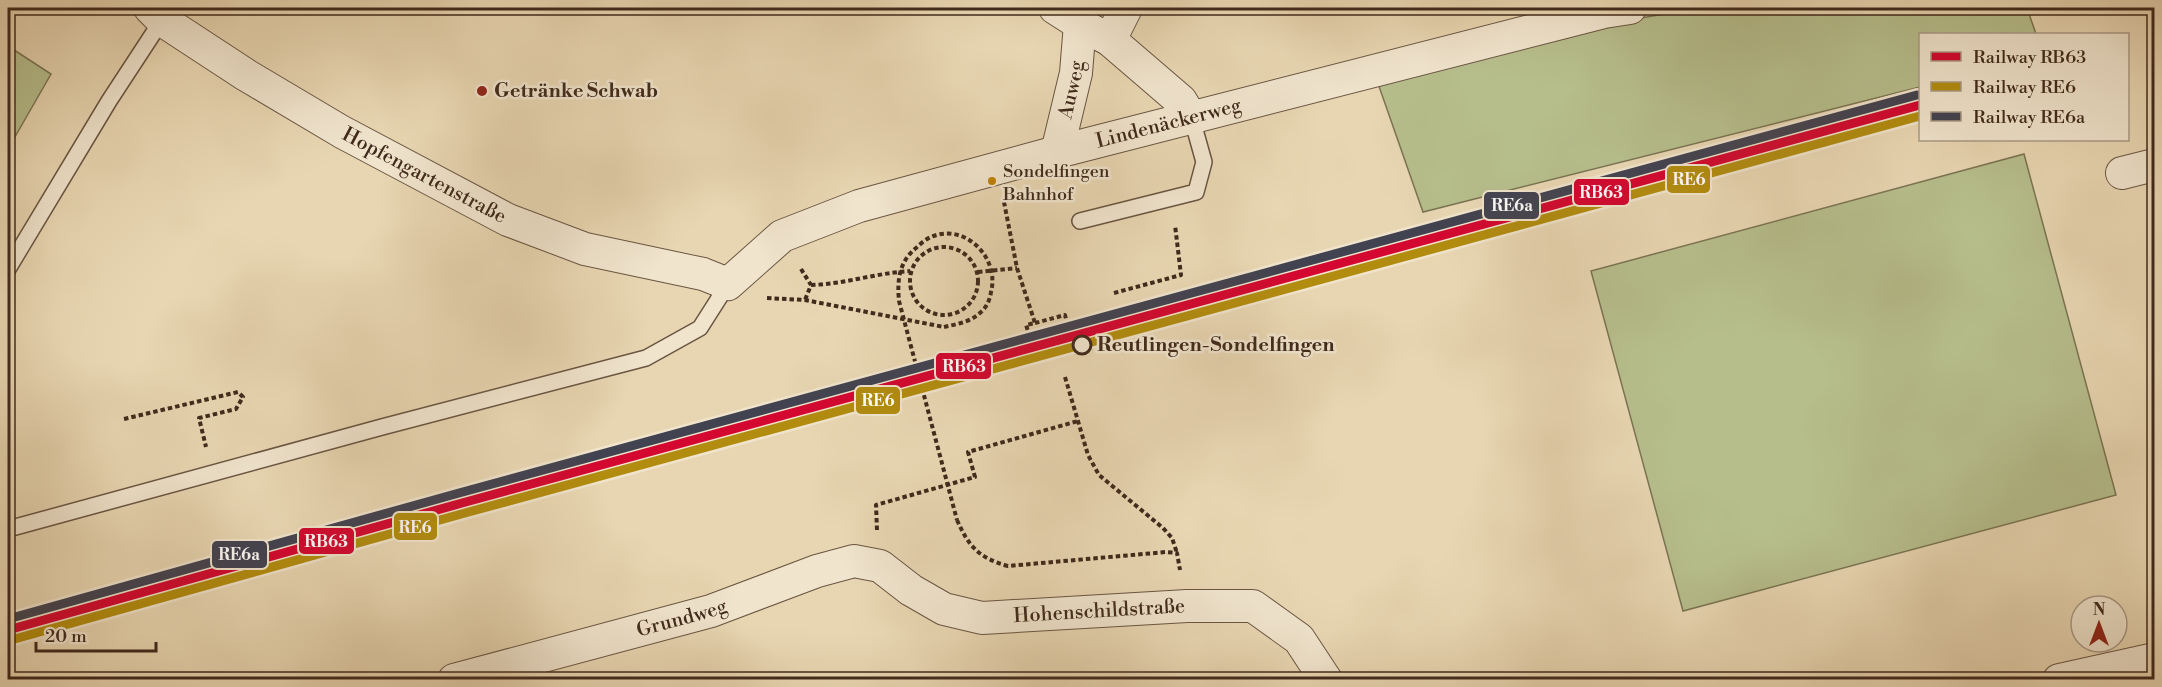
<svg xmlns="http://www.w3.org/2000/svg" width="2162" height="687" font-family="'Libre Bodoni',serif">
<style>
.green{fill:#b6be8c;stroke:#7b7454;stroke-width:1.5}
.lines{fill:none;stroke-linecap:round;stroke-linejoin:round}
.lane-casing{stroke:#6a5542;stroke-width:18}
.street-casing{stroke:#6a5542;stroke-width:34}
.path{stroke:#402a1c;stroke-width:4;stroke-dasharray:4.5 3;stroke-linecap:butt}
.lane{stroke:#f0e4cd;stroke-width:15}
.street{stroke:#f0e4cd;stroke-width:32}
.path-bridge{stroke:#402a1c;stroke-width:4;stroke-dasharray:4.5 3;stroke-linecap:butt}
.rail-1-casing{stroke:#f0e4cd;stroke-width:14}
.rail-2-casing{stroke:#f0e4cd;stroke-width:14}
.rail-3-casing{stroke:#f0e4cd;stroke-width:14}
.rail-1{stroke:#d30730;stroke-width:9}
.rail-2{stroke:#b28c0f;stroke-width:9}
.rail-3{stroke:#424351;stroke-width:9}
.poi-dot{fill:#8f2418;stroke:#f0e4cd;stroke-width:2}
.bus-dot{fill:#c08108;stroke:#f0e4cd;stroke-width:2}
.stop-dot{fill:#f0e4cd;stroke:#402a1c;stroke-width:3}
.labels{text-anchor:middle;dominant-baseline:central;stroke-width:5;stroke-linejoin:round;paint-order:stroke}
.bus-label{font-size:18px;fill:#402a1c;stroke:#f0e4cd;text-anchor:start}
.street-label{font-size:20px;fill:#402a1c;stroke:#f0e4cd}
.poi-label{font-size:20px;font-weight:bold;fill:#402a1c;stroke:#f0e4cd;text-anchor:start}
.stop-label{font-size:20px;font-weight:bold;fill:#402a1c;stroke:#f0e4cd;text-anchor:start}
.line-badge{stroke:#f0e4cd;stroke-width:2}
.badge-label{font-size:16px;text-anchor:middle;font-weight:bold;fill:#fff}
</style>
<rect width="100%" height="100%" fill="#e8d6b2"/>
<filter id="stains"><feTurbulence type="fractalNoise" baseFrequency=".00333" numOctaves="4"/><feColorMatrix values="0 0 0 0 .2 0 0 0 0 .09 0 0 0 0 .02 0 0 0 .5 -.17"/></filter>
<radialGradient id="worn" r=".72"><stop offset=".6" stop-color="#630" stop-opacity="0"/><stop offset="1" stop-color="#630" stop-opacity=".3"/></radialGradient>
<!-- green -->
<g class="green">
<polygon points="1699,8 2027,8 2036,34 1920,34 1920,87 1423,212 1374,72 1606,24"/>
<polygon points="8,46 51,74 8,149"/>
<polygon points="2024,154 2116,495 1683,611 1591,271"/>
</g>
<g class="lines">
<defs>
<g id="lane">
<polyline points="1080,221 1196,192 1204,162 1192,119"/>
<polyline points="8,269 109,101 162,20"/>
<polyline points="8,529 382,427 646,358 700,328 728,284"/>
</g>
<g id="street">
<path id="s1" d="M150 8 162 20 246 75 342 132 508 220 585 249 703 274 728 284 782 236 859 206 1057 152 1604 12 1630 8"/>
<polyline points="1055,8 1080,24 1110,40 1181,101 1192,119"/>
<polyline points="1110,40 1126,8"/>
<path id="s2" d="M1057 152 1076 73 1080 24"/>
<polyline points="2122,173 2154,165"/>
<path id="s3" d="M454 680 711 611 817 571 854 561 880 566 911 590 944 609 982 618 1187 606H1253L1299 639 1326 680"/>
<polyline points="2059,680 2154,659"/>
</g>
</defs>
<!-- lane casing -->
<use href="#lane" class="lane-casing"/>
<!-- street casing -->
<use href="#street" class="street-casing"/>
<!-- path -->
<g class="path">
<polyline points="1004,202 1017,268 1035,323 1026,325 1030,337"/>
<circle cx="944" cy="281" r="34"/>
<polyline points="801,269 811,285 805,300"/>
<polyline points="978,272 1017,268"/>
<path d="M811 285C845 284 876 273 910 271"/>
<polyline points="1114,293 1181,275 1175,225"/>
<polyline points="767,298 805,300 944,327"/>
<polyline points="1035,323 1065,315 1068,327"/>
<polyline points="1065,377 1088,455 1099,475 1163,528 1172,538 1177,553"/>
<polyline points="124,419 238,392 243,397 236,409 199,418 206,447"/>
<path d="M957 520C969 547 979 558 1008 566L1166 552 1177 553 1180 570"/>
<polyline points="877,530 876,505 975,477 968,452 1078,421"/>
</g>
<!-- lane -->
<use href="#lane" class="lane"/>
<!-- street -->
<use href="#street" class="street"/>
<!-- path-bridge -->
<path class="path-bridge" d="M944 327C957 324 971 322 981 312 987 307 990 299 991 292 1000 258 965 222 931 237 926 239 920 244 916 248 899 262 897 280 899 301L957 520"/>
<defs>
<polyline id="rail-1" points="8,630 462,503 1920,105"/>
<polyline id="rail-2" points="11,640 465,513 1920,116"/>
<polyline id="rail-3" points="8,619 459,493 1917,95"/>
</defs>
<!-- rail-1 casing -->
<use href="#rail-1" class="rail-1-casing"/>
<!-- rail-2 casing -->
<use href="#rail-2" class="rail-2-casing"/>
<!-- rail-3 casing -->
<use href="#rail-3" class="rail-3-casing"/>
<!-- rail-1 -->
<use href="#rail-1" class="rail-1"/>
<!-- rail-2 -->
<use href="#rail-2" class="rail-2"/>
<!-- rail-3 -->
<use href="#rail-3" class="rail-3"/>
</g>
<!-- markers -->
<circle class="poi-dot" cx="482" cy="91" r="6"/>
<circle class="bus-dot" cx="992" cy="181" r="5"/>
<circle class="stop-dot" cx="1082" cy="345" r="9"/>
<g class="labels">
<!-- bus labels -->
<g class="bus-label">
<text x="1003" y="171">Sondelfingen<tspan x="1003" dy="23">Bahnhof</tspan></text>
</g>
<!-- street labels -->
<g class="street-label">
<text stroke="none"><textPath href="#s2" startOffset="64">Auweg</textPath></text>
<text stroke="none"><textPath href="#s1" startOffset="1122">Lindenäckerweg</textPath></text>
<text stroke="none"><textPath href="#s1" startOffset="322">Hopfengartenstraße</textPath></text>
<text stroke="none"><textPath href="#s3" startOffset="678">Hohenschildstraße</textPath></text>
<text stroke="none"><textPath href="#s3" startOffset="236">Grundweg</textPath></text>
</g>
<!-- poi labels -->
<g class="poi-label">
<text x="494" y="91">Getränke Schwab</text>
</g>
<!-- stop labels -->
<g class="stop-label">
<text x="1097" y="345">Reutlingen-Sondelfingen</text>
</g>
</g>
<g class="line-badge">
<rect x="1666" y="165" width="45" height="29" rx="6" fill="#b28c0f"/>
<rect x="1573" y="178" width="57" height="28" rx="6" fill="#d30730"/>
<rect x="1483" y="191" width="57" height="29" rx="6" fill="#424351"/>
<rect x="935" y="352" width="57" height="28" rx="6" fill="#d30730"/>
<rect x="855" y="386" width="46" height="29" rx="6" fill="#b28c0f"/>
<rect x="393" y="512" width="45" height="29" rx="6" fill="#b28c0f"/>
<rect x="298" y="527" width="57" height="28" rx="6" fill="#d30730"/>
<rect x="211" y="540" width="57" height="29" rx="6" fill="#424351"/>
</g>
<g class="badge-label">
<text x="1689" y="185">RE6</text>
<text x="1601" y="198">RB63</text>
<text x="1512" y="211">RE6a</text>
<text x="964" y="372">RB63</text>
<text x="878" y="406">RE6</text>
<text x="415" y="533">RE6</text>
<text x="326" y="547">RB63</text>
<text x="239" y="560">RE6a</text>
</g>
<!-- margin -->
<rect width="2162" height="687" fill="none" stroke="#e8d6b2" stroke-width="30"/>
<rect x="9" y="9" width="2144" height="669" fill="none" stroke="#402a1c" stroke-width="3"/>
<rect x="15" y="15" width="2132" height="657" fill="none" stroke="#402a1c" stroke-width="1.5"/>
<!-- legend -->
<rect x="1919" y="33" width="210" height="108" fill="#f0e4cd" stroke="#aa9a86" stroke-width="1.5"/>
<rect x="1931" y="52" width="30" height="9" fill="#d30730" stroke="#aa9a86" stroke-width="1.5"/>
<text x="1973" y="63" font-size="18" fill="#402a1c">Railway RB63</text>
<rect x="1931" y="82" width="30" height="9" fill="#b28c0f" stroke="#aa9a86" stroke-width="1.5"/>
<text x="1973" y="93" font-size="18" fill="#402a1c">Railway RE6</text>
<rect x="1931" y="112" width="30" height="9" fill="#424351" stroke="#aa9a86" stroke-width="1.5"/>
<text x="1973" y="123" font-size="18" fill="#402a1c">Railway RE6a</text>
<!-- north arrow -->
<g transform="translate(2099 624)"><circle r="28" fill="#f0e4cd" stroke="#aa9a86" stroke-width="1.5"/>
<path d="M0-4.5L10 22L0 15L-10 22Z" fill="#8f2418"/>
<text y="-9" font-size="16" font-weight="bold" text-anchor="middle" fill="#402a1c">N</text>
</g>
<!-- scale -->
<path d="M36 642v9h120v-9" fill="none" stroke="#402a1c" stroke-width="3"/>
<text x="45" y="642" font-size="18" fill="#402a1c" stroke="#f0e4cd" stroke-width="4.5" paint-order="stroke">20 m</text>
<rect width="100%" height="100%" filter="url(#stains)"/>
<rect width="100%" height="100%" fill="url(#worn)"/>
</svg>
